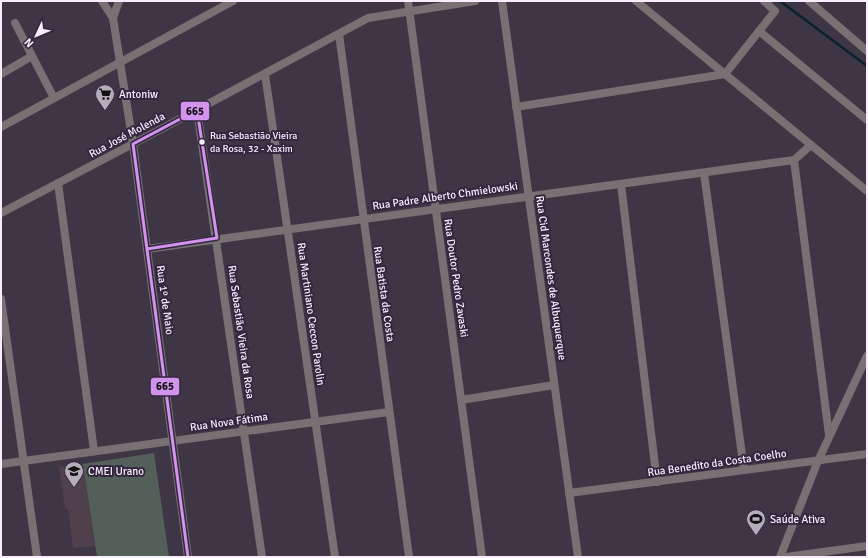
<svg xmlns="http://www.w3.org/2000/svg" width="868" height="558" font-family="Signika,sans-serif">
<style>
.education{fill:#4f404c}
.pitch{fill:#536059}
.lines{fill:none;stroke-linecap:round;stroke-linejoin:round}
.stream{stroke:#08222e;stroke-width:2.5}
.minor{stroke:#777174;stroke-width:8}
.bus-1-casing{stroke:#35263f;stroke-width:6}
.bus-1{stroke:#d193ec;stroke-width:3}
.bus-dot{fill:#f6edfd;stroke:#35263f;stroke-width:1.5}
.labels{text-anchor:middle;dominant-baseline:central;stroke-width:4;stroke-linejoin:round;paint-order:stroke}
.bus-label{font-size:10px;fill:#f6edfd;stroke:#35263f;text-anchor:start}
.poi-label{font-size:11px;fill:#f6edfd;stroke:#35263f;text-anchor:start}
.street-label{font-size:11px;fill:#f6edfd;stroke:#35263f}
.line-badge{stroke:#35263f;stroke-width:1.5}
.pale-badge-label{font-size:11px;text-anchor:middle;font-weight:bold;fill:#111}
</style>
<rect width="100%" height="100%" fill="#3e3644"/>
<!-- education -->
<polygon class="education" points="83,464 95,546 73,548 68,509 65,509 59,467"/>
<!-- pitch -->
<polygon class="pitch" points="154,453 169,557 97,557 83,464"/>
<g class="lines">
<!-- stream -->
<polyline class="stream" points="780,1 867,66"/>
<!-- minor -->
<g class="minor">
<polyline points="102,1 113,18 120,62 133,144 188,557"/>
<polyline points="408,1 482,557"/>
<polyline points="502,1 578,557"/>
<polyline points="636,1 867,191"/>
<polyline points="809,1 867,51"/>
<polyline points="113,18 119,1"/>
<polyline points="15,23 54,98"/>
<polyline points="759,31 867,120"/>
<polyline points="339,34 409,557"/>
<polyline points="1,74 32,56"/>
<polyline points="265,74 335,557"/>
<polyline points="516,107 725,74 775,11 764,1"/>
<polyline points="197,110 262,557"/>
<polyline points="1,127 233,1"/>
<polyline points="794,160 829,435"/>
<polyline points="704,173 744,470"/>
<polyline points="58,183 94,451"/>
<polyline points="621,184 657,482"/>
<polyline points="1,213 165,127 368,18 475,1"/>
<polyline points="147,249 794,160 811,145"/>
<polyline points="1,299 37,557"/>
<polyline points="461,400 554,385"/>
<polyline points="1,464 389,412"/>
<polyline points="569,493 867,454"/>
<polyline points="780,557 818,461 867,356"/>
<polyline points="786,557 867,546"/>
</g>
<defs>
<polyline id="bus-1" points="147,249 217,238 197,110 133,144 188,557"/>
</defs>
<!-- bus-1 casing -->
<use href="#bus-1" class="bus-1-casing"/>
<!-- bus-1 -->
<use href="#bus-1" class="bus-1"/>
</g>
<!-- icons -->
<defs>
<symbol id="supermarket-pin" viewBox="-11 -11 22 30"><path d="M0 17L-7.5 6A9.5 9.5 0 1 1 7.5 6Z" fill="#b6adbc" stroke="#35263f"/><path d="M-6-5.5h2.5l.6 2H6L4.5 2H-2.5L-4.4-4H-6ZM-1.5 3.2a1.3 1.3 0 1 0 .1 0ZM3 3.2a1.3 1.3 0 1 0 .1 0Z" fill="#111"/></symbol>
<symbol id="school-pin" viewBox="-11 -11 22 30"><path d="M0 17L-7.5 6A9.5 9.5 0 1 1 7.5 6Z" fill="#b6adbc" stroke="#35263f"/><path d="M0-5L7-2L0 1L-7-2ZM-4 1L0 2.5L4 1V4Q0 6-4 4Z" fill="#111"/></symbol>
<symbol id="stadium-pin" viewBox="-11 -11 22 30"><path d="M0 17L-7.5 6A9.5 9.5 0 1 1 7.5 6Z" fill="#b6adbc" stroke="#35263f"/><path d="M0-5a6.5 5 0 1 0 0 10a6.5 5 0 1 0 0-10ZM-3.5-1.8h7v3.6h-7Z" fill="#111"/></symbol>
</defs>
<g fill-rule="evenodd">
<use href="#supermarket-pin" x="94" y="83" width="22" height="30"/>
<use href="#school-pin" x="63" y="460" width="22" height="30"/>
<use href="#stadium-pin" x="745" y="508" width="22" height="30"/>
</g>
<!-- markers -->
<circle class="bus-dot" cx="202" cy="142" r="3.5"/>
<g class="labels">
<!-- bus labels -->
<g class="bus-label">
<text x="210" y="136">Rua Sebastião Vieira<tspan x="210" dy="13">da Rosa, 32 - Xaxim</tspan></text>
</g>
<!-- poi labels -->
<g class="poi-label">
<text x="119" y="94">Antoniw</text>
<text x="88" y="471">CMEI Urano</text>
<text x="770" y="519">Saúde Ativa</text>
</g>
<!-- street labels -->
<g class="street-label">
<text transform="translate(127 135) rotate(-28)">Rua José Molenda</text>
<text transform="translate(445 196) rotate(-8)">Rua Padre Alberto Chmielowski</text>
<text transform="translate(456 278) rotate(82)">Rua Doutor Pedro Zavaski</text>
<text transform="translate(551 278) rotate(82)">Rua Cid Marcondes de Albuquerque</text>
<text transform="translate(384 294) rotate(82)">Rua Batista da Costa</text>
<text transform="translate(165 300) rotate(82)">Rua 1º de Maio</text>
<text transform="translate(311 314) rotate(82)">Rua Martiniano Ceccon Parolin</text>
<text transform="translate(241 332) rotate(82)">Rua Sebastião Vieira da Rosa</text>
<text transform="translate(229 422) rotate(-8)">Rua Nova Fátima</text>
<text transform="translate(717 463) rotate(-8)">Rua Benedito da Costa Coelho</text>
</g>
</g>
<g class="line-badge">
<rect x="180" y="101" width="30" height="20" rx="4" fill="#d193ec"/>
<rect x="150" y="377" width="30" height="19" rx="4" fill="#d193ec"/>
</g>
<g class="pale-badge-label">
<text x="195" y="115">665</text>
<text x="165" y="390">665</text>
</g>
<!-- border -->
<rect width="868" height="558" fill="none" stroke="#f6edfd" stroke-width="4"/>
<!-- north arrow -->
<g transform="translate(36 36) rotate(226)" stroke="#35263f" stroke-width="3" paint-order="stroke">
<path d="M0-3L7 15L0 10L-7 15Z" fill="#f6edfd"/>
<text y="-6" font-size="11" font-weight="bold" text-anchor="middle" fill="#f6edfd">N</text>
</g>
</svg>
